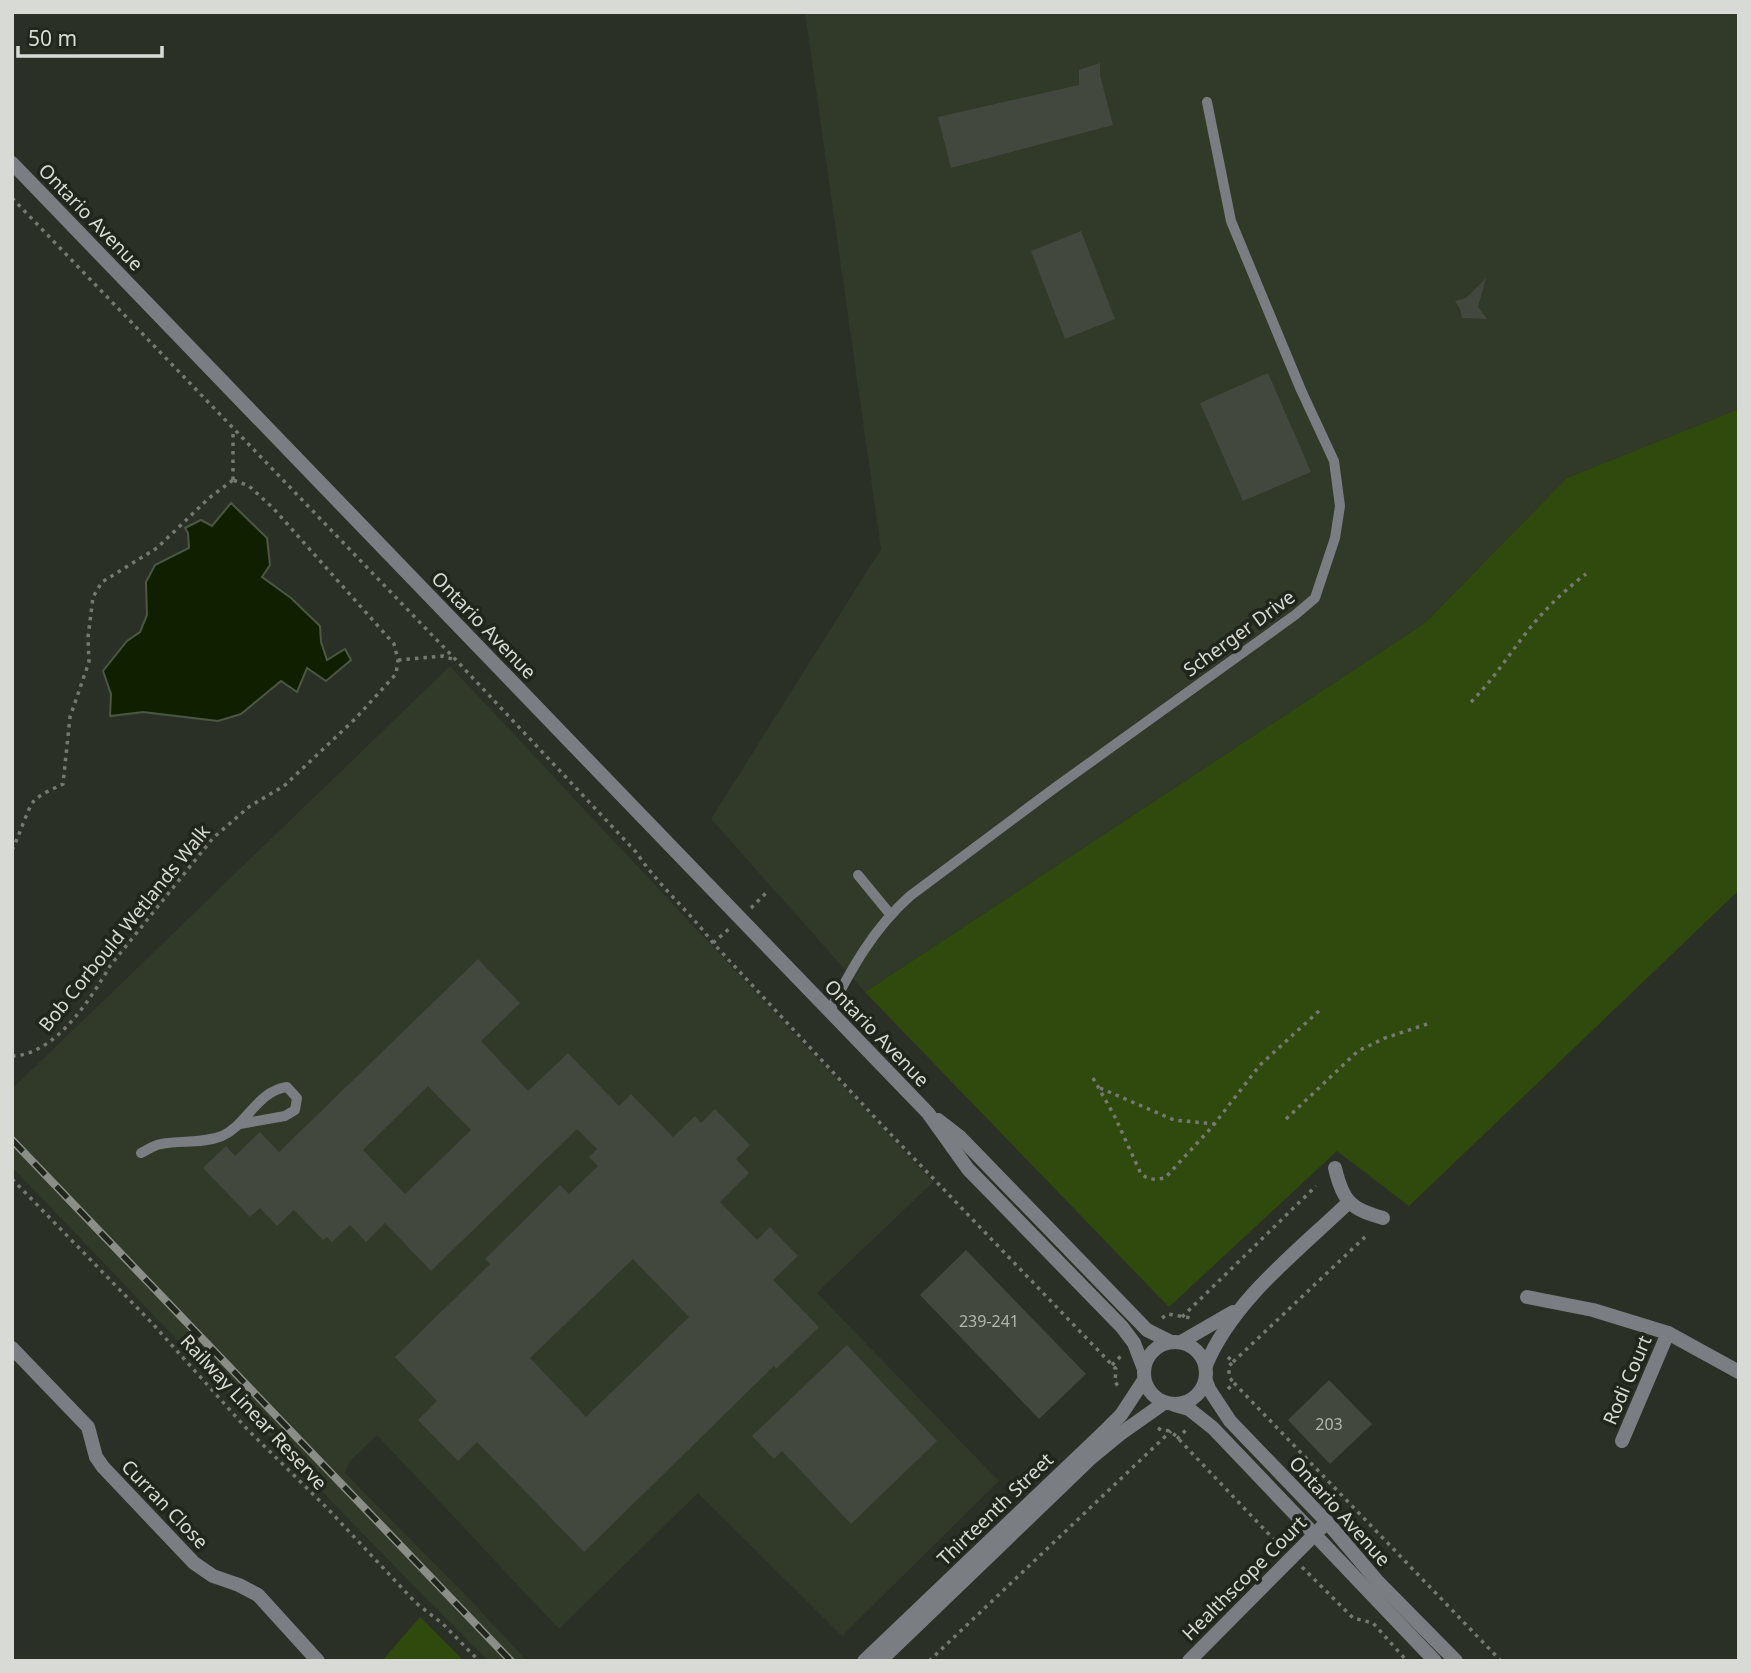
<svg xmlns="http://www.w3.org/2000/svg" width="1751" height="1673" font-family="'Noto Sans',sans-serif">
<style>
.built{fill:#313929}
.green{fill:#304a0d}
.water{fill:#0f1f00;stroke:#4b5740;stroke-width:2}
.building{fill:#42483d;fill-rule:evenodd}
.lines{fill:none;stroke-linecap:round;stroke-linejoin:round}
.path{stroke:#757971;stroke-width:3.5;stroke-dasharray:3.5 5;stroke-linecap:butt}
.service{stroke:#7a7d82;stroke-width:10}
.minor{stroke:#7a7d82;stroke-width:14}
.tertiary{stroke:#7a7d82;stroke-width:14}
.rail-casing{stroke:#8a8e86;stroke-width:8}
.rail{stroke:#21261c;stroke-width:5;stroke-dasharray:16;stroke-linecap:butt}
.labels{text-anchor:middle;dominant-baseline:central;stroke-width:7;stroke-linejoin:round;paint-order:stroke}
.number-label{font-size:16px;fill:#b2b6af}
.street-label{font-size:19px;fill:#d8dbd5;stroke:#21261c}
</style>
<rect width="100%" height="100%" fill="#2b3026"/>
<!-- built -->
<g class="built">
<polygon points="805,12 1739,12 1739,409 1567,478 1425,623 865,992 711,819 881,549"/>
<polygon points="450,666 933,1182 817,1293 999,1481 842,1636 698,1493 559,1629 377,1435 350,1461 345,1473 462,1591 527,1661 488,1661 362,1533 12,1167 12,1089"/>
</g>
<!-- green -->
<g class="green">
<polygon points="1739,409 1739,890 1409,1206 1337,1151 1169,1307 865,992 1425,623 1567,478"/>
<polygon points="420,1617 464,1661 382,1661"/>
</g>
<!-- water -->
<polygon class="water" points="231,503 267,538 270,565 262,577 291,598 320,626 321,642 327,660 345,649 351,660 326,681 307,668 297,692 281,681 241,714 218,721 143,712 110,716 111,694 103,671 127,641 140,632 147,615 146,582 155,565 189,548 188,533 185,528 201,520 212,526"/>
<!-- building -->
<g class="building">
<polygon points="1100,63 1100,75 1113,125 951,168 938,117 1079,85 1079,70"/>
<polygon points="1081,231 1115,319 1065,339 1031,251"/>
<polygon points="1486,278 1478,307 1487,319 1462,318 1460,309 1455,301 1466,298"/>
<polygon points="1268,373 1311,472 1243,501 1200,403"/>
<path d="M478 959 520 1003 481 1041 528 1091 568 1053 619 1106 631 1094 673 1137 695 1116 701 1123 715 1109 750 1145 736 1159 749 1173 720 1202 757 1240 770 1227 798 1256 773 1280 819 1327 776 1369 774 1366 584 1552 477 1442 458 1461 418 1420 437 1401 395 1357 490 1264 485 1259 560 1185 569 1194 598 1166 589 1157 597 1149 577 1129 431 1271 385 1223 366 1242 350 1225 332 1242 327 1237 323 1240 294 1210 277 1226 260 1208 250 1217 203 1168 226 1146 235 1156 260 1132 279 1152ZM428 1086 471 1130 405 1194 363 1150ZM633 1259 689 1317 586 1417 530 1358Z"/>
<polygon points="966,1250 1086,1374 1039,1419 920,1295"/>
<polygon points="847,1345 937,1441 851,1524 782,1451 774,1459 752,1436"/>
<polygon points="1329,1380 1372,1424 1330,1464 1288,1420"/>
</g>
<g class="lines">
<!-- path -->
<g class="path">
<path d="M12 198 456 660 636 852C658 885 689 911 713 943L881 1124 1116 1369 1115 1382 1119 1387"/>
<polyline points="233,480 233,430"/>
<polyline points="398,660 443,656 455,660"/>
<path d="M1471 702C1491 682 1506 659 1523 637 1541 613 1562 592 1586 574"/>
<path d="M12 850C18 839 28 808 33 802 40 794 53 789 63 784L70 717 89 662 88 637 93 597 102 582 157 548 209 498 233 480"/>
<polyline points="751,908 766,893"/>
<polyline points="713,943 730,928"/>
<path d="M12 1056C55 1055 90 1000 110 966L213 838 250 806 284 786 355 719 396 674 398 660 394 644 273 508 249 486 233 480"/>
<path d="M1093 1078 1115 1117 1141 1174C1149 1180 1155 1180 1165 1178L1212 1127 1260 1065 1319 1011"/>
<polyline points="1100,1088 1174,1120 1215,1124"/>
<polyline points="1286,1119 1358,1051 1385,1038 1427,1024"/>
<polyline points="12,1179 151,1322 247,1429 327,1508 416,1603 443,1624 479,1661"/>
<polyline points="1182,1317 1316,1186"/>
<polyline points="1162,1318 1168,1314 1191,1318"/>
<polyline points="1228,1357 1233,1362 1229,1366 1229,1377 1234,1383"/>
<polyline points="1233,1362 1365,1237"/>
<polyline points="1112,1365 1123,1354"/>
<polyline points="1228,1389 1234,1383 1501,1661"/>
<polyline points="1158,1428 1161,1430 1171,1431 1281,1547"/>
<polyline points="1177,1439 1187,1429"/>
<polyline points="1302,1567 1353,1618 1373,1623 1407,1661"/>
<polyline points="929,1661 1171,1431"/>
</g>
<!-- service -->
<g class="service">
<polyline points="858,875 890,914"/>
<path d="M829 1012C852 968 873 929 910 896L1056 787 1295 615 1315 598 1335 538 1340 506 1334 461 1301 390 1231 221 1207 102"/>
<path d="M141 1153C147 1150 154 1145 161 1144 181 1140 202 1144 222 1136 247 1125 257 1091 287 1087L297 1098 295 1110 285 1116 240 1124"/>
</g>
<!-- minor -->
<g class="minor">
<path d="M1335 1168C1343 1202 1351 1209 1383 1218"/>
<polyline points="1527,1297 1593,1310 1668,1333 1739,1372"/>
<polyline points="1181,1342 1233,1312"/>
<polyline points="12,1348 88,1427 96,1457 103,1467 194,1563 213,1576 239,1585 258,1595 318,1661"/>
<path d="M1206 1365C1233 1300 1298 1251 1349 1202"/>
<polyline points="1622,1441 1668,1333"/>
<polyline points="864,1661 1107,1429 1121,1415 1144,1380"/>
<polyline points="880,1661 1092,1457 1120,1434 1164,1403"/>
<polyline points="1189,1661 1327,1522"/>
</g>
<!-- tertiary -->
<g class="tertiary">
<polyline points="12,163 928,1113 968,1169 1122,1327 1134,1343 1144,1369"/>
<polyline points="938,1120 960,1137 1147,1330 1171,1342"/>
<circle cx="1175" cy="1373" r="31"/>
<polyline points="1206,1381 1209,1389 1230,1421 1327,1522 1378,1582 1456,1661"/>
<polyline points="1175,1405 1189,1409 1213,1428 1435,1661"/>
</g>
<defs>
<polyline id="rail" points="12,1140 511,1661"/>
</defs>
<!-- rail casing -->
<use href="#rail" class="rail-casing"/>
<!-- rail -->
<use href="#rail" class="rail"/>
</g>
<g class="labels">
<!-- number labels -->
<g class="number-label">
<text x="989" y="1321">239-241</text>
<text x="1329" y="1424">203</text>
</g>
<!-- street labels -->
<g class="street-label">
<text transform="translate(91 217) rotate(46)">Ontario Avenue</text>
<text transform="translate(484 625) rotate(46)">Ontario Avenue</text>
<text transform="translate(1239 633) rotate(-36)">Scherger Drive</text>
<text transform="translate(124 928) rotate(-51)">Bob Corbould Wetlands Walk</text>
<text transform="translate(877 1033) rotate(46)">Ontario Avenue</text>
<text transform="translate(1627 1380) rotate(-67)">Rodi Court</text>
<text transform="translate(254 1412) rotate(47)">Railway Linear Reserve</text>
<text transform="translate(165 1504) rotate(46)">Curran Close</text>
<text transform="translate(995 1509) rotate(-44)">Thirteenth Street</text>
<text transform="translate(1340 1511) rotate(48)">Ontario Avenue</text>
<text transform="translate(1244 1578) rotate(-45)">Healthscope Court</text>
</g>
</g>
<!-- border -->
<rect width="1751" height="1673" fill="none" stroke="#d8dbd5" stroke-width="28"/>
<!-- scale -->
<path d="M18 46v10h144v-10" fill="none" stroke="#d8dbd5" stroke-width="3.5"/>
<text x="28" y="46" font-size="21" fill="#d8dbd5" stroke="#21261c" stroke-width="5" paint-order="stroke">50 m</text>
</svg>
